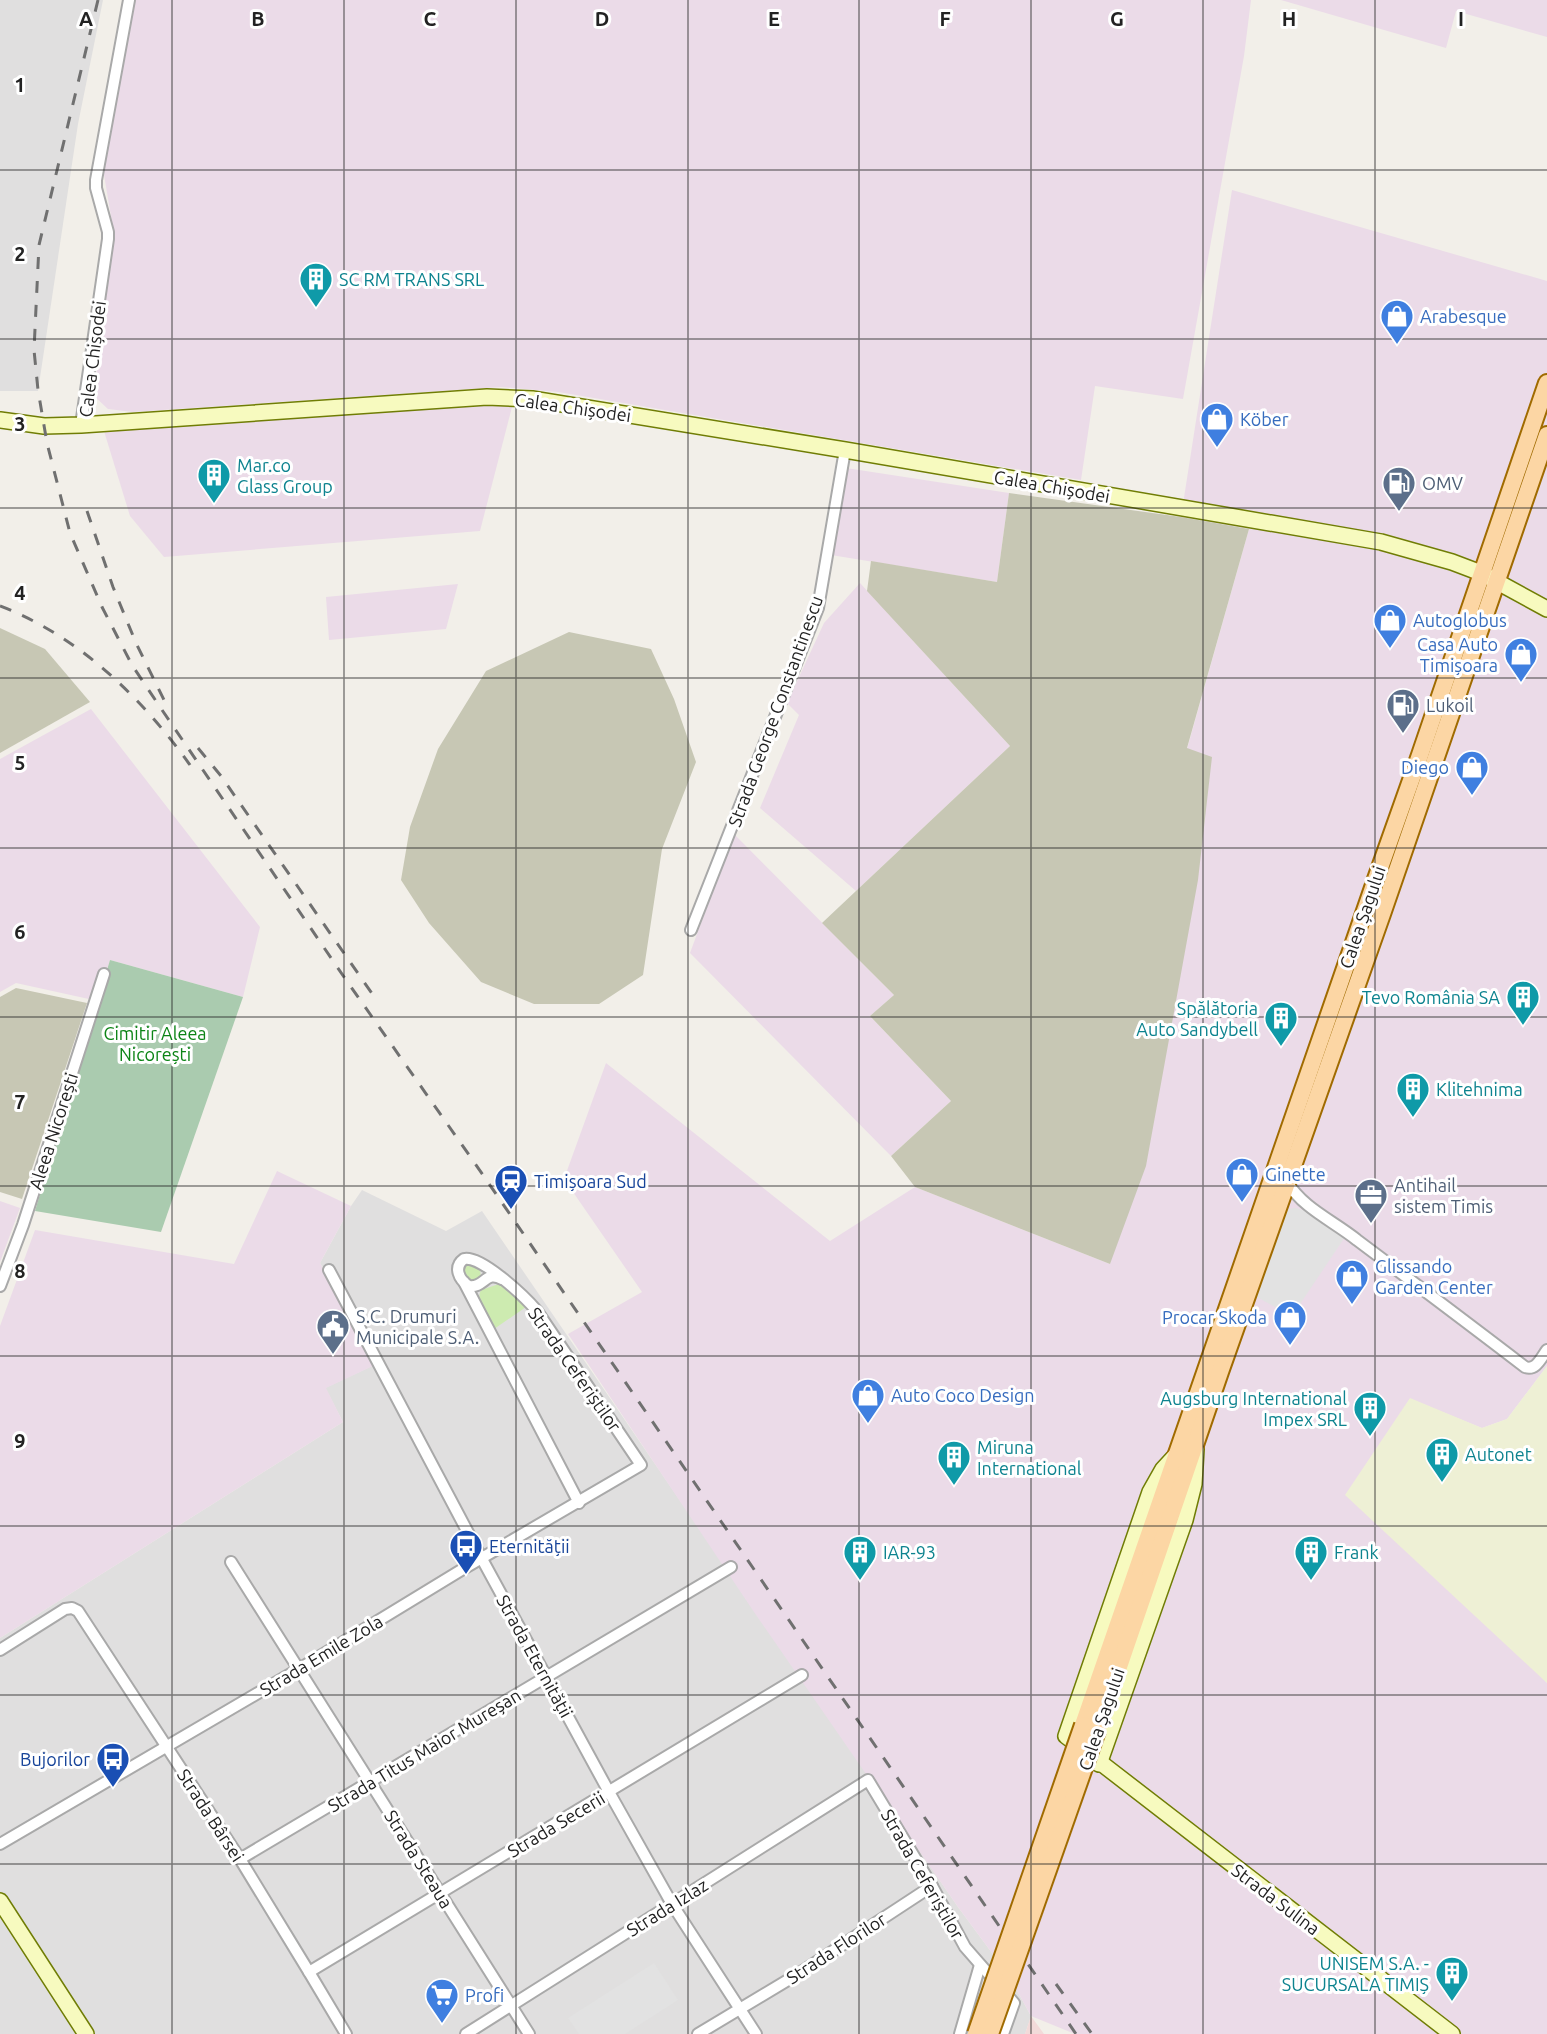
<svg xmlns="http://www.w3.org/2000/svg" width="1547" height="2034" font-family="Ubuntu,sans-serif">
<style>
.residential{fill:#e0dfdf}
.commercial{fill:#f2dad9}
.industrial{fill:#ebdbe8}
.construction{fill:#c7c7b4}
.farmland{fill:#eef0d5}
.grass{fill:#cdebb0}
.cemetery{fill:#aacbaf}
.parking{fill:#e2e2e2}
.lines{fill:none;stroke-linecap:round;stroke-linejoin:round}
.street-casing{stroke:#a9a9a9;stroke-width:14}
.secondary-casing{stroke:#707d05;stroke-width:18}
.primary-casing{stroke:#a06b00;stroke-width:20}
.street{stroke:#fff;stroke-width:10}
.secondary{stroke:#f7fabf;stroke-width:15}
.primary{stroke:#fcd6a4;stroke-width:16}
.rail{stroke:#707070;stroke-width:3;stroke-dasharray:12 12;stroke-linecap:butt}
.primary-bridge-casing{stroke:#a06b00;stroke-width:20;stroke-linecap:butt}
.primary-bridge{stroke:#fcd6a4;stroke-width:16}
.grid{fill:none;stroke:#222;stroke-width:1.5;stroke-opacity:0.55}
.labels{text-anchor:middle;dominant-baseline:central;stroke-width:6;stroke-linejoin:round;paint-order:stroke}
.culture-label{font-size:18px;fill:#0d838f;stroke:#fff;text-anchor:start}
.shop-label{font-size:18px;fill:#366cbe;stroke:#fff;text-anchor:start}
.street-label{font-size:18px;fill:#222;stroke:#fff}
.service-label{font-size:18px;fill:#4e5e75;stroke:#fff;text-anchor:start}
.park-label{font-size:18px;fill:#0c8416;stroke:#fff}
.transit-label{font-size:18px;fill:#164399;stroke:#fff;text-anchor:start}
.grid-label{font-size:20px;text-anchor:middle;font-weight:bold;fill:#222;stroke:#fff;stroke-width:6;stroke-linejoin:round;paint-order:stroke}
</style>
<rect width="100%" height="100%" fill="#f2efe9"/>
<!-- residential -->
<g class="residential">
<polygon points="0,0 103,0 78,124 38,391 0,391"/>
<polygon points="362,1190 446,1231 482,1211 958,1907 1009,1976 1031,2016 1025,2034 0,2034 0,1638 343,1422 325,1388 374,1365 320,1263 351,1206"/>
</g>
<!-- commercial -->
<polygon class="commercial" points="1031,2016 1044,2034 1025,2034"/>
<!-- industrial -->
<g class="industrial">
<polygon points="134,0 1251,0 1244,56 1183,399 1095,386 1081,480 558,392 501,387 133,412 108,409 94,396 112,222 103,169"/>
<polygon points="1281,0 1547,0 1547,37 1456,11 1446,48"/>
<polygon points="1232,190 1547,281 1547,1366 1507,1419 1482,1428 1410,1399 1541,1676 1547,1683 1547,2034 1075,2034 1031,2016 1009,1976 958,1907 754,1612 568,1334 642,1292 564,1179 606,1063 830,1241 915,1187 1110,1264 1187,749 1249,529 1181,517"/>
<polygon points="513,403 480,531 164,557 130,516 104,431"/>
<polygon points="846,468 1009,493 997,582 831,555"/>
<polygon points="860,583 1010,746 856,891 760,808 799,715 787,703 824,623"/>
<polygon points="458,584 446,629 329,640 326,597"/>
<polygon points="91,709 260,927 243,997 110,960 98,1001 16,983 0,992 0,759"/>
<polygon points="734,834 894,995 870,1016 951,1101 891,1156 690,953"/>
<polygon points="277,1171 351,1206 320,1263 375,1365 326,1388 343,1422 0,1638 0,1326 35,1230 234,1264"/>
<polygon points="0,1201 20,1208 0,1262"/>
</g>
<!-- construction -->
<g class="construction">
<polygon points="1009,493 1181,517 1249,529 1187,748 1212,757 1198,880 1146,1166 1110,1264 915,1187 891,1156 951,1101 870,1016 894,995 822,923 1010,746 867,591 871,561 997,582"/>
<polygon points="0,628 45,649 90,702 0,753"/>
<polygon points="569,632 651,649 674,699 696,762 662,849 643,975 599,1004 534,1004 481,982 429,923 401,880 410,827 438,749 486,671"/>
<polygon points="16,988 87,1003 22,1199 0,1192 0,997"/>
</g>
<!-- farmland -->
<polygon class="farmland" points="1547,1366 1547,1683 1345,1495 1410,1398 1482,1428 1507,1419"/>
<!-- grass -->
<g class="grass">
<path d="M469 1263 480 1270 481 1278 478 1281 472 1282C467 1278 463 1272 462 1266Z"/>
<path d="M499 1284 526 1307 494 1329C487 1317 475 1303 481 1290Z"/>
</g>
<!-- cemetery -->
<polygon class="cemetery" points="110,960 243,997 161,1232 35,1211"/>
<!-- parking -->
<g class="parking">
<polygon points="1295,1208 1308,1211 1345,1237 1292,1316 1251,1294 1283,1210"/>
<polygon points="654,1963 678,2000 625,2034 579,2034 568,2018"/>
</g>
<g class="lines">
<defs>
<g id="street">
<polyline points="81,425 108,239 108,232 96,188 96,180 129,0"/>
<polyline points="691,930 818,608 845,450"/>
<path d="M1287 1182C1304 1209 1332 1220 1357 1240 1413 1282 1469 1324 1525 1367 1536 1371 1541 1358 1547 1350"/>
<polyline points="329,1270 482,1559 609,1792 672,1904 756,2034"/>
<polyline points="464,1282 579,1503"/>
<polyline points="0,1286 23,1225 104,974"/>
<polyline points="231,1562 529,2034"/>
<polyline points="0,1650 65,1609 72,1608 78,1611 240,1859 309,1972 346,2034"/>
<path d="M0 1844 299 1669 463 1569 641 1465 537 1311C525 1297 481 1255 464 1259 453 1267 459 1280 469 1286 485 1288 485 1270 502 1279"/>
<polyline points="240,1859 731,1567"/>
<polyline points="309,1972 802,1675"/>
<polyline points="466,2034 868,1780 932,1886 965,1947 1014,2003 1003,2034"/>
<polyline points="698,2034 798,1974 932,1886"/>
<polyline points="960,2034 980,1965"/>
</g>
<g id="secondary">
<polyline points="0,420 44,426 81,425 487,397 532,399 845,450 1381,542 1452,562 1481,573 1547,609"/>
<polyline points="1175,1456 1163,1469 1150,1492 1066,1736 1452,2034"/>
<polyline points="1099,1764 1185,1520 1194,1484 1196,1449"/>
<polyline points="0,1901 86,2034"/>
</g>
<g id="primary">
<polyline points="1083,1725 1376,879 1420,755 1547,383"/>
<polyline points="1097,1731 1220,1372 1382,914 1547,435"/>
</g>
</defs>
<!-- street casing -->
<use href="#street" class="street-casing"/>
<!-- secondary casing -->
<use href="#secondary" class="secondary-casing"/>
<!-- primary casing -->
<use href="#primary" class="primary-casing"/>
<!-- street -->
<use href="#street" class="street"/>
<!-- secondary -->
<use href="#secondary" class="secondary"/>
<!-- primary -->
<use href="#primary" class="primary"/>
<!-- rail -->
<g class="rail">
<polyline points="98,0 39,245 34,350 38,390 47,443 70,533 102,607 132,665 160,707 344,977 474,1162 1017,1952"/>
<polyline points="87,511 113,587 136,643 166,704"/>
<path d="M0 606C79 636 142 698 190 765"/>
<polyline points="198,748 221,776 373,995"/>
<polyline points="1012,1947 1028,1964 1076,2034"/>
<polyline points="1056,1984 1092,2034"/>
</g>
<defs>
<g id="primary-bridge">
<polyline points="976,2034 1083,1725"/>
<polyline points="990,2034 1097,1731"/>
</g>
</defs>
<!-- primary-bridge casing -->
<use href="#primary-bridge" class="primary-bridge-casing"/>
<!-- primary-bridge -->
<use href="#primary-bridge" class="primary-bridge"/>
</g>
<!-- grid -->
<path class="grid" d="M172 0V2034M344 0V2034M516 0V2034M688 0V2034M859 0V2034M1031 0V2034M1203 0V2034M1375 0V2034M0 170H1547M0 339H1547M0 508H1547M0 678H1547M0 848H1547M0 1017H1547M0 1186H1547M0 1356H1547M0 1526H1547M0 1695H1547M0 1864H1547"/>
<!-- icons -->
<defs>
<symbol id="building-pin" viewBox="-11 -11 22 30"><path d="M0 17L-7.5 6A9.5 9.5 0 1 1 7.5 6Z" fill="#0f9aa8" stroke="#fff"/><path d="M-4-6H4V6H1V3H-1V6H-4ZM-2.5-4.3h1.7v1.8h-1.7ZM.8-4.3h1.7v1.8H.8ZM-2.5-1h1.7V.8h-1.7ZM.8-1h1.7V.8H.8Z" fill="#fff"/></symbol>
<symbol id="shop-pin" viewBox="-11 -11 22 30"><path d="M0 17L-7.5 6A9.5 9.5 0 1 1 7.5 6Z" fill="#3f7fe0" stroke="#fff"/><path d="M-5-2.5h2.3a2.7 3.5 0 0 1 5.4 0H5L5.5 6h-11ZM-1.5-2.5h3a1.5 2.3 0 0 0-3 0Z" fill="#fff"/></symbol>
<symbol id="fuel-pin" viewBox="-11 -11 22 30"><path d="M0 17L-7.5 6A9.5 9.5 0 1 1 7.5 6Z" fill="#5c6f8a" stroke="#fff"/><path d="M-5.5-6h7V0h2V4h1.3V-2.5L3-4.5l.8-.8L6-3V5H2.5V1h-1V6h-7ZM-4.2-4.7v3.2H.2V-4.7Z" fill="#fff"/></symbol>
<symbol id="station-pin" viewBox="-11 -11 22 30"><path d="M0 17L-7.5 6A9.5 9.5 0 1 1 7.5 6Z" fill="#1a4fb4" stroke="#fff"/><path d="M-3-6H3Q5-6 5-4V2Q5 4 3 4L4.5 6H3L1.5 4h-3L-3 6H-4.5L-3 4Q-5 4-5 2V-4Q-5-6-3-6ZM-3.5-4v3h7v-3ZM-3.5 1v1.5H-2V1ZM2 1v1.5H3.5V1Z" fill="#fff"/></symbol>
<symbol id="office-pin" viewBox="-11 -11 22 30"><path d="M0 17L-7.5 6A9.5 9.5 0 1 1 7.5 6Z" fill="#5c6f8a" stroke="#fff"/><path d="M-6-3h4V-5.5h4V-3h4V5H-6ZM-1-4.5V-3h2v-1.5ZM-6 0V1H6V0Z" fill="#fff"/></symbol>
<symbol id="civic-pin" viewBox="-11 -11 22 30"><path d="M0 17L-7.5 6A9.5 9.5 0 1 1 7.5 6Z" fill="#5c6f8a" stroke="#fff"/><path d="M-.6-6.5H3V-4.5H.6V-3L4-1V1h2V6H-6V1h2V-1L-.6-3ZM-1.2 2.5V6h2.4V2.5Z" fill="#fff"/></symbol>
<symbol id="bus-pin" viewBox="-11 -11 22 30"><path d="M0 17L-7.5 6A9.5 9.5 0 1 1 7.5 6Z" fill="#1a4fb4" stroke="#fff"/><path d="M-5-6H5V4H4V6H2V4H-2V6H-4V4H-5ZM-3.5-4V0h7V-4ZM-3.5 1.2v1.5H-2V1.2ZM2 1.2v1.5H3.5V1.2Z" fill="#fff"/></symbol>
<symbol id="supermarket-pin" viewBox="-11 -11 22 30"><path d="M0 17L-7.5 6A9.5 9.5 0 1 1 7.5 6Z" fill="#3f7fe0" stroke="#fff"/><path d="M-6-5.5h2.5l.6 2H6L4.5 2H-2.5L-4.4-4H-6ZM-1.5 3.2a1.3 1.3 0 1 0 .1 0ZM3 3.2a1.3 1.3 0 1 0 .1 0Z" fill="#fff"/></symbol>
</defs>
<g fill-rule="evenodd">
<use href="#building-pin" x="297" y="260" width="38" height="52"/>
<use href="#shop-pin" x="1378" y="297" width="38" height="52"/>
<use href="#shop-pin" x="1198" y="400" width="38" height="52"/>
<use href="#building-pin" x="195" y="456" width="38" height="52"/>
<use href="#fuel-pin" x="1380" y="464" width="38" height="52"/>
<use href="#shop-pin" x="1371" y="601" width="38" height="52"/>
<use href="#shop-pin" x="1502" y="635" width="38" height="52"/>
<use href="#fuel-pin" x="1384" y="686" width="38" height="52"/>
<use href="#shop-pin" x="1453" y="748" width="38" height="52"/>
<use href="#building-pin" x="1504" y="978" width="38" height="52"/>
<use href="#building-pin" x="1262" y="999" width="38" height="52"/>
<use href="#building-pin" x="1394" y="1070" width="38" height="52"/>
<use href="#shop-pin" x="1223" y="1155" width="38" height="52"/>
<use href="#station-pin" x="492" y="1162" width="38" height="52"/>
<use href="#office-pin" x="1352" y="1176" width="38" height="52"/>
<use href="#shop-pin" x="1333" y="1257" width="38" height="52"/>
<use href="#shop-pin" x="1271" y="1298" width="38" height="52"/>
<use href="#civic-pin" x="314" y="1307" width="38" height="52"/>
<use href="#shop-pin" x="849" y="1376" width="38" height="52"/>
<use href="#building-pin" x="1351" y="1389" width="38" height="52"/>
<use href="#building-pin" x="1423" y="1435" width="38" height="52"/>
<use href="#building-pin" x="935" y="1438" width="38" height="52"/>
<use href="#bus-pin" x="447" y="1527" width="38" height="52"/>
<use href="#building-pin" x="841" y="1533" width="38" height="52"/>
<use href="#building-pin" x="1292" y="1533" width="38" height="52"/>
<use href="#bus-pin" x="94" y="1740" width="38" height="52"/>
<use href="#building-pin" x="1433" y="1954" width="38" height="52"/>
<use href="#supermarket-pin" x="423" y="1976" width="38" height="52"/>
</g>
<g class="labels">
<!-- culture labels -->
<g class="culture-label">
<text x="339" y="279">SC RM TRANS SRL</text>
<text x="237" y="465">Mar.co<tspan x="237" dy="21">Glass Group</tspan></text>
<text x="1500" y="997" text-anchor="end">Tevo România SA</text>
<text x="1258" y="1008" text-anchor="end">Spălătoria<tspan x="1258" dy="21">Auto Sandybell</tspan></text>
<text x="1436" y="1089">Klitehnima</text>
<text x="1347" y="1398" text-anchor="end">Augsburg International<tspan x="1347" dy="21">Impex SRL</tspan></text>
<text x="977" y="1447">Miruna<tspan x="977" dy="21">International</tspan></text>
<text x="1465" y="1454">Autonet</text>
<text x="883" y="1552">IAR-93</text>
<text x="1334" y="1552">Frank</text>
<text x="1429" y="1963" text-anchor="end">UNISEM S.A. -<tspan x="1429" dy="21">SUCURSALA TIMIȘ</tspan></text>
</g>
<!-- shop labels -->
<g class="shop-label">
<text x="1420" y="316">Arabesque</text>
<text x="1240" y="419">Köber</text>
<text x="1413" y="620">Autoglobus</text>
<text x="1498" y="644" text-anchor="end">Casa Auto<tspan x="1498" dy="21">Timișoara</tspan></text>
<text x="1449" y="767" text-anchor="end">Diego</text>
<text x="1265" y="1174">Ginette</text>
<text x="1375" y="1266">Glissando<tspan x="1375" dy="21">Garden Center</tspan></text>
<text x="1267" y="1317" text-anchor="end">Procar Skoda</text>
<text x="891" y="1395">Auto Coco Design</text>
<text x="465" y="1995">Profi</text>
</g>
<!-- street labels -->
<g class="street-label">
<text transform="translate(92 359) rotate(-83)">Calea Chișodei</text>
<text transform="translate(573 407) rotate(8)">Calea Chișodei</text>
<text transform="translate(1052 486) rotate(10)">Calea Chișodei</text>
<text transform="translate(775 711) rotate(-70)">Strada George Constantinescu</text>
<text transform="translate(1362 917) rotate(-71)">Calea Șagului</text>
<text transform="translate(53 1131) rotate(-72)">Aleea Nicorești</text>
<text transform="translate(575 1369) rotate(55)">Strada Ceferiștilor</text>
<text transform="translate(321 1655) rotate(-31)">Strada Emile Zola</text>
<text transform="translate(535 1656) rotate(61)">Strada Eternității</text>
<text transform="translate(1101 1719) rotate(-71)">Calea Șagului</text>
<text transform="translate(424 1750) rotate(-31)">Strada Titus Maior Mureșan</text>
<text transform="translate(211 1815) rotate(57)">Strada Bârsei</text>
<text transform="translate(556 1824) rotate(-31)">Strada Secerii</text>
<text transform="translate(419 1859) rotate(58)">Strada Steaua</text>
<text transform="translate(923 1874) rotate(60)">Strada Ceferiștilor</text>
<text transform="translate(1276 1899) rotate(37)">Strada Sulina</text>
<text transform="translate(667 1907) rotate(-32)">Strada Izlaz</text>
<text transform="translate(836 1948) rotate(-33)">Strada Florilor</text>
</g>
<!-- service labels -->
<g class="service-label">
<text x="1422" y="483">OMV</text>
<text x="1426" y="705">Lukoil</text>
<text x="1394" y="1185">Antihail<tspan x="1394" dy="21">sistem Timis</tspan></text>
<text x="356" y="1316">S.C. Drumuri<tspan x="356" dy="21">Municipale S.A.</tspan></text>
</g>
<!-- park labels -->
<g class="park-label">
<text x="155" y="1033">Cimitir Aleea<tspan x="155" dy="21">Nicorești</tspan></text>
</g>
<!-- transit labels -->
<g class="transit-label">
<text x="534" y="1181">Timișoara Sud</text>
<text x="489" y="1546">Eternității</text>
<text x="90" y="1759" text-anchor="end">Bujorilor</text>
</g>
</g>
<g class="grid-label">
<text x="86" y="26">A</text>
<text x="258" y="26">B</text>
<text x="430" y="26">C</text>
<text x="602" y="26">D</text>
<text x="774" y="26">E</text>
<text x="945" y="26">F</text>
<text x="1117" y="26">G</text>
<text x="1289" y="26">H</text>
<text x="1461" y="26">I</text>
<text x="20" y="92">1</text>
<text x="20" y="261">2</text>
<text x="20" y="431">3</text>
<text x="20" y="600">4</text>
<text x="20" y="770">5</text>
<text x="20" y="939">6</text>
<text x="20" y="1109">7</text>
<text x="20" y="1278">8</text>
<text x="20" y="1448">9</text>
</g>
</svg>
